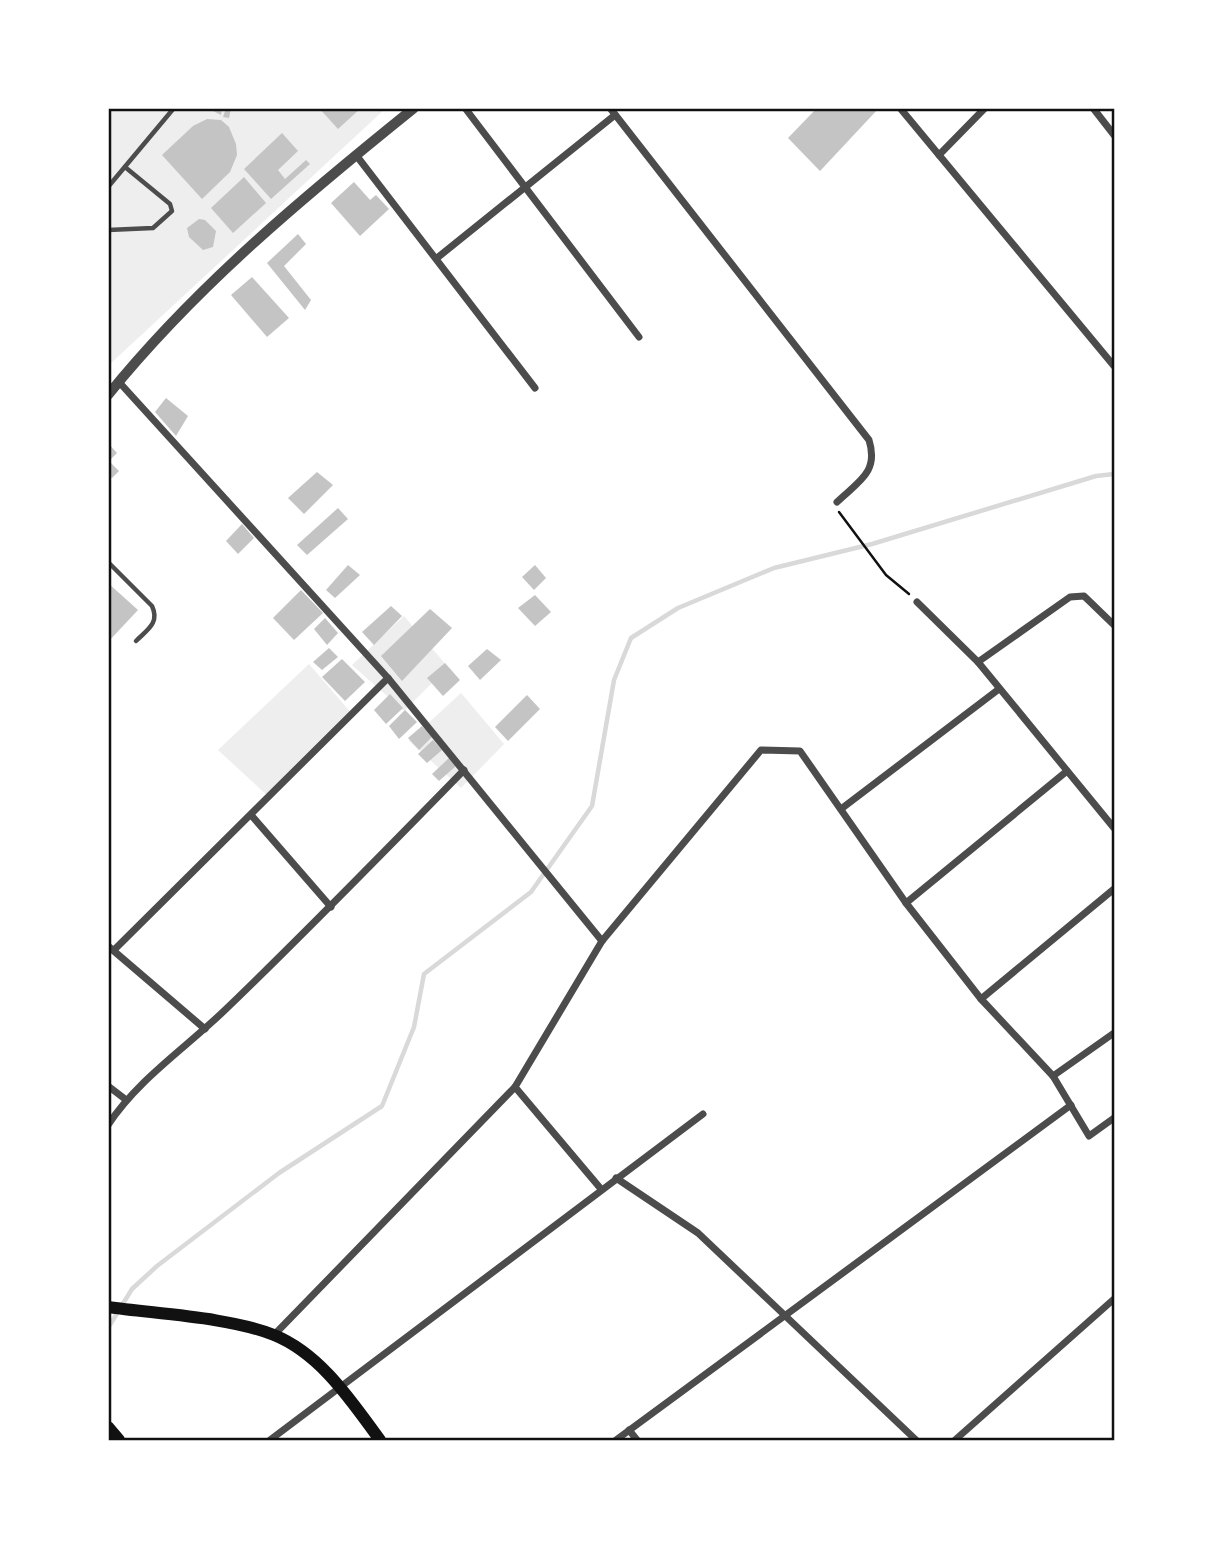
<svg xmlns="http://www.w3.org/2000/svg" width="1223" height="1549" font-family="Poppins,sans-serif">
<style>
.green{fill:#eee}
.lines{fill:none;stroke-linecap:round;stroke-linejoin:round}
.stream{stroke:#d9d9d9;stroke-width:4.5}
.building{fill:#c4c4c4}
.path{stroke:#111;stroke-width:2.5}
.service{stroke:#4c4c4c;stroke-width:4.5}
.minor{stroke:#4c4c4c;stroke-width:7}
.tertiary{stroke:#4c4c4c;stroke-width:10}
.primary{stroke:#111;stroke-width:12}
.neatline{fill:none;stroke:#111;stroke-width:2.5}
</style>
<rect width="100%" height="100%" fill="#fff"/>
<!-- green -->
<g class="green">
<polygon points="109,109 385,109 109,365"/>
<polygon points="404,616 448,667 404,711 352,665"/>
<polygon points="309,664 353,715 269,797 218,750"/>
<polygon points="461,693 504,744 461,788 409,741"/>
</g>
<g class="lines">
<!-- stream -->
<polyline class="stream" points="108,1328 132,1289 157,1266 279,1173 382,1106 414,1027 424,974 531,892 592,806 614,680 631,638 678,608 774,568 872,544 1096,476 1114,474"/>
</g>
<!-- building -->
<g class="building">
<polygon points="207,108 222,108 221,115"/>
<polygon points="226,108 231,108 229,118 223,117"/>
<polygon points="319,108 361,108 338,129"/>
<polygon points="817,108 879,108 820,171 788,138"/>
<polygon points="207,119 221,120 229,127 236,144 237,155 230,172 202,199 162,155 193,126"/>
<polygon points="282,133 298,151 278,170 285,179 306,160 310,164 271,199 244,169"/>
<polygon points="244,177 266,203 233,233 211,208"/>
<polygon points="354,182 370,200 376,195 389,209 360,236 331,203"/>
<polygon points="199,219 205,220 216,231 213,247 203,250 189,237 187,228"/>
<polygon points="298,234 306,244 284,266 311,300 305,310 267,263"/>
<polygon points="252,277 289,318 267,337 231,295"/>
<polygon points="166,398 188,416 176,436 155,412"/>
<polygon points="108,443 117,453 109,461 119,471 112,478 108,475"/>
<polygon points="317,472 333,485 304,514 288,498"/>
<polygon points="338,508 348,519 307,555 297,545"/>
<polygon points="242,524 254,538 238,554 226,541"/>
<polygon points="348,565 360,575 335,598 326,590"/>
<polygon points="535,565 546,578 534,590 522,577"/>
<polygon points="108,583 138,610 108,642"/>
<polygon points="301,590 323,613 294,640 273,618"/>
<polygon points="535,595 551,612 535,626 518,608"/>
<polygon points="391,606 402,616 374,645 362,632"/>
<polygon points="430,609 452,628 402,681 381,656"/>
<polygon points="325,618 338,633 327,645 314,629"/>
<polygon points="329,648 338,657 322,670 313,662"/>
<polygon points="487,649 501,660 480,680 468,666"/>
<polygon points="342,659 365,682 345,701 322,677"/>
<polygon points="445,663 460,680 443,696 427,678"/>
<polygon points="390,694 403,708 386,724 374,710"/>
<polygon points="527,695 540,709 508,741 495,727"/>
<polygon points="405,710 417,722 399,739 389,726"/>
<polygon points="422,726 432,737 419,750 408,738"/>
<polygon points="433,740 442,750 427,763 418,754"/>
<polygon points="449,758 456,766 439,781 432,774"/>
</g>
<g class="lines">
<!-- path -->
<polyline class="path" points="839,512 886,575 909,594"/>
<!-- service -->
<g class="service">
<polyline points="108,187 174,108"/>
<polyline points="108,230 153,228 172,211 170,204 125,167"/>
<path d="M108 562 152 606C160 623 147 630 136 641"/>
</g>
<!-- minor -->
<g class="minor">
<polyline points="465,108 639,337"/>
<path d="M610 108 869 440C879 472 859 481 837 502"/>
<polyline points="900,108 1114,366"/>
<polyline points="1093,108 1114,135"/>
<polyline points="356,155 535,388"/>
<polyline points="939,155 985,108"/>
<polyline points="437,258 615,115"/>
<polyline points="119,382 388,678 602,941"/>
<polyline points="917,602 978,662 1114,828"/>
<polyline points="978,662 1070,597 1084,596 1114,625"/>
<polyline points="841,809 999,689"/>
<polyline points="251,815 331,907"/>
<polyline points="906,903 1067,771"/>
<polyline points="108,946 205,1029"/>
<polyline points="114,950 388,678"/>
<polyline points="981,999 1114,889"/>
<polyline points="1053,1076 1114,1033"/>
<polyline points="108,1086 125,1099"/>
<polyline points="515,1087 602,941 761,750 800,751 906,903 981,999 1053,1076 1089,1136 1114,1118"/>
<path d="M108 1125C138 1079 187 1047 226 1009 307 931 385 851 464 770"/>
<polyline points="616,1178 698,1233 916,1440"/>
<polyline points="274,1335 515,1087 601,1189"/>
<polyline points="629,1430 637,1440"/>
<polyline points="270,1440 703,1114"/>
<polyline points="616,1440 1071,1105"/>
<polyline points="955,1440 1114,1299"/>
</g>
<!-- tertiary -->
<path class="tertiary" d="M108 395C196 286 306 195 414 108"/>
<!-- primary -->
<g class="primary">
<path d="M108 1307C157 1314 229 1317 274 1335 321 1354 352 1402 380 1440"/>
<polyline points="108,1427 119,1440"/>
</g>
</g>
<!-- border -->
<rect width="1223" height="1549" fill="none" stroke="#ffffff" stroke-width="220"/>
<rect x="110" y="110" width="1003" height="1329" class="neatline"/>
</svg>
